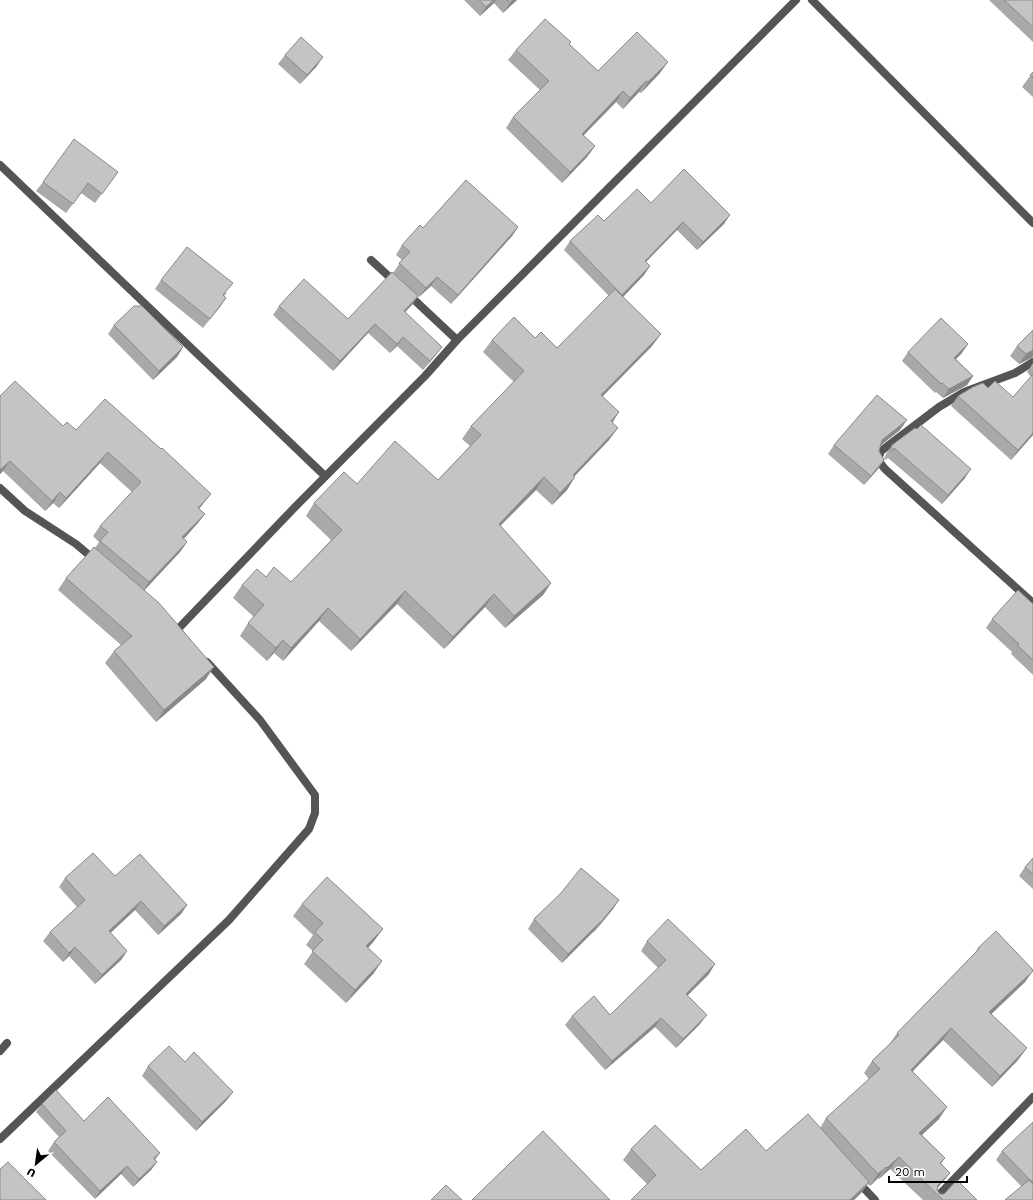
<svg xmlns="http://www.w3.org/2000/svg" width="1033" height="1200" font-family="'Work Sans',sans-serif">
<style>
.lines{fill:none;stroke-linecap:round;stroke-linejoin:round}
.lane{stroke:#555;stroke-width:8}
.street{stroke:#555;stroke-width:8}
.wall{fill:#a9a9a9}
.shaded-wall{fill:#898989}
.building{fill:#c4c4c4;stroke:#898989}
</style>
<rect width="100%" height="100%" fill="#fff"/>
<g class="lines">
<!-- lane -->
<polyline class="lane" points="0,1051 7,1043"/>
<!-- street -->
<g class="street">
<polyline points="812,0 1033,223"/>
<polyline points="0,165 325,476"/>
<polyline points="371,260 395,282"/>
<polyline points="408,294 457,340"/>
<polyline points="1033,362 1015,373 964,392 939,407 881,451 878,460 885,469 1033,603"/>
<polyline points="0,488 25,511 76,544 96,561"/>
<polyline points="181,634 177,630 296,506 425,376 457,340 796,0"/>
<polyline points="0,1139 229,920 309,829 315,813 315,795 260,720 207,662"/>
<polyline points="858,1182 875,1200"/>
<polyline points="934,1200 1033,1097"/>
</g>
</g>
<!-- wall -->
<g class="wall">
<polygon points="464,0 517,0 503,13 494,3 480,16"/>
<polygon points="989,0 1033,0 1033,42"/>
<polygon points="569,44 598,71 660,73 641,93 639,92 623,109 616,102 583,136 595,146 587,157 562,183 506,128 513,117 540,90 508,60 516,50"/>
<polygon points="285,55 317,66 300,84 278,64"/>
<polygon points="1033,72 1033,97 1022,87"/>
<polygon points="118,172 95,203 81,193 66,213 36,191 43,182"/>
<polygon points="651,203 724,224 697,250 677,230 646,262 644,275 623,297 652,346 603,396 612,422 609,440 574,477 567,490 552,505 536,490 500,526 551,583 543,595 505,628 485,607 444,649 397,604 351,651 319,621 283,661 274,653 267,661 240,636 248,623 254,617 233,598 242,585 266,577 291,582 331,540 306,516 314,503 357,484 438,480 470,446 462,439 471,426 514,382 483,352 492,340 535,338 557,348 609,296 564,250 570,241 604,221"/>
<polygon points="518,227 512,236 451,304 431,286 419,297 418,296 412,305 405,312 435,356 423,370 397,346 390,353 368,333 333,371 273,315 279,306 348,319 393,273 402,260 396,255 402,245 423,228"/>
<polygon points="161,280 227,293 224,296 226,298 203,328 155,289"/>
<polygon points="114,325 183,347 177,357 153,380 108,334"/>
<polygon points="1033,330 1033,357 1019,364 1010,356 1017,346"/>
<polygon points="908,352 962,353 956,359 973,376 967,385 943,398 936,392 935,393 902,361"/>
<polygon points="1033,363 1033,435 1011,460 951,406 958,396 988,388 1013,397 1031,377 1027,372"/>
<polygon points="0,396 63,426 76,430 203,504 199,509 205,514 197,524 184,539 187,542 180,552 144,590 206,679 156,722 105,663 114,651 121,645 58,590 66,578 95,548 99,542 93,536 100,526 132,492 100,463 59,508 53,503 45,511 3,471 0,474"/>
<polygon points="900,430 881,445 879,451 884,460 878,469 864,485 828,454 834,445"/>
<polygon points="892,445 965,478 942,504 888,458 885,460 884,459 886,454"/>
<polygon points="1033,604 1033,675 1011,654 1012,652 986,628 992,619"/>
<polygon points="1033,858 1033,889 1019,876 1025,867"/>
<polygon points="115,876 187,905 181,914 158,935 135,910 110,933 127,951 121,960 95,984 69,956 63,962 43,941 50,932 77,907 59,887 65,878"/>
<polygon points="302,904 374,941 368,948 374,973 346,1003 304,964 313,951 306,945 313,935 293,916"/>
<polygon points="613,909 594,932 593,932 562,963 528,929 534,919"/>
<polygon points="647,941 709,974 687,996 700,1024 676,1048 655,1027 605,1070 565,1025 572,1016 610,1015 658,968 641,951"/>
<polygon points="978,948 1025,982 991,1014 1018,1060 992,1087 943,1040 913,1071 939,1119 922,1135 945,1158 941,1164 950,1173 941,1184 937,1189 937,1190 940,1194 977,1200 923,1200 890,1169 879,1179 878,1178 870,1186 868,1184 861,1193 854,1200 631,1200 647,1184 623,1160 631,1149 701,1170 766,1151 820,1128 826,1118 869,1079 864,1073 872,1061 889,1045 897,1033 974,954"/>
<polygon points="185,1062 233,1092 226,1101 196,1131 142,1076 148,1066"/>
<polygon points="42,1104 84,1121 160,1153 155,1160 157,1162 151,1170 133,1187 121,1174 95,1199 48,1151 54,1142 59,1137 36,1112"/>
<polygon points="1033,1122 1033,1200 1021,1186 996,1160 1002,1151"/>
</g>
<!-- shaded-wall -->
<g class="shaded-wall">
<polygon points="494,0 496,0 494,3 480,16 486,7"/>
<polygon points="513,0 517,0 503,13 510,3"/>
<polygon points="323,57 317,66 300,84 307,75"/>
<polygon points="668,62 660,73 641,93 648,82"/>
<polygon points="646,81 639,92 623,109 630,98"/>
<polygon points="623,91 616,102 574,145 582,134"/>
<polygon points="595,146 587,157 562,183 570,172"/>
<polygon points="730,215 724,224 697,250 703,242"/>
<polygon points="683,222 677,230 639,269 645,261"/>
<polygon points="518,227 512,236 451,304 458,295"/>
<polygon points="650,266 644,275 616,304 622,295"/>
<polygon points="437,277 431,286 419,297 426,288"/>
<polygon points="418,296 412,305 397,320 404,311"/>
<polygon points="226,298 220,307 203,328 210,319"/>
<polygon points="375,324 368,333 333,371 340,361"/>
<polygon points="661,334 652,346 592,407 601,395"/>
<polygon points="403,337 397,346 390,353 397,344"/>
<polygon points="968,344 962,353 948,367 954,358"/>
<polygon points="183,347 177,357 153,380 159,371"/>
<polygon points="442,347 435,356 423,370 430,361"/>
<polygon points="1033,350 1033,357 1019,364 1026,354"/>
<polygon points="973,376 967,385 943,398 949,389"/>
<polygon points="619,412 611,425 611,421"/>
<polygon points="907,420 900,430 876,449 882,440"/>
<polygon points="618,428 609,440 564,487 573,475"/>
<polygon points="1033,433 1033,435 1011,460 1018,450"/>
<polygon points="108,452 100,463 59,508 66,498"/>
<polygon points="884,460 878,469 864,485 871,476"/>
<polygon points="10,461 3,471 0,474 0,470"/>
<polygon points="971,469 965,478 942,504 948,495"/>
<polygon points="544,477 536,490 490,536 499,524"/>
<polygon points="575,477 567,490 552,505 560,493"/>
<polygon points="60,492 53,503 45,511 52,501"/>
<polygon points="211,494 203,504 191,518 198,508"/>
<polygon points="205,514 197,524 175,548 182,537"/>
<polygon points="187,542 180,552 142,593 149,582"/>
<polygon points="551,583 543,595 505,628 514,616"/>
<polygon points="405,591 397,604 351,651 360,639"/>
<polygon points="494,594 485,607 444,649 453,637"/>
<polygon points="328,608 319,621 283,661 291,648"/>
<polygon points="283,640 274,653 267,661 276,648"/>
<polygon points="214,667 206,679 156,722 164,710"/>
<polygon points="619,900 613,909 594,932 600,923"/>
<polygon points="141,901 135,910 102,941 109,931"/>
<polygon points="187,905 181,914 158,935 164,926"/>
<polygon points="599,923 593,932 562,963 568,954"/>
<polygon points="383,929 374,941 358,959 366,946"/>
<polygon points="75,947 69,956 63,962 69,953"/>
<polygon points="127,951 121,960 95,984 102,975"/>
<polygon points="382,961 374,973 346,1003 355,990"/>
<polygon points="715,964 709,974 680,1003 686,994"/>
<polygon points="1033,971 1025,982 981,1024 989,1012"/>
<polygon points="707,1015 700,1024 676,1048 683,1039"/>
<polygon points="661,1018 655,1027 605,1070 612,1061"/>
<polygon points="951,1028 943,1040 903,1081 911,1070"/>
<polygon points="1027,1048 1018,1060 992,1087 1000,1076"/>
<polygon points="233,1092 226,1101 196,1131 202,1122"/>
<polygon points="947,1107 939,1119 911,1145 919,1133"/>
<polygon points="899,1157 890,1169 879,1179 887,1168"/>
<polygon points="157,1162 151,1170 133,1187 139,1179"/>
<polygon points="127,1166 121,1174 95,1199 100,1191"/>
<polygon points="886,1167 878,1178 870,1186 878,1174"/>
<polygon points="950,1173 941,1184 934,1192 938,1185"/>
<polygon points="869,1182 861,1193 854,1200 850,1200"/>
</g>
<!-- building -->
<g class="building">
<polygon points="479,0 494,0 486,7"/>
<polygon points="507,0 513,0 510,3"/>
<polygon points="1004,0 1033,0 1033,27"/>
<polygon points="545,19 571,42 569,44 598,71 637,32 668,62 648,82 646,81 630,98 623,91 582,134 595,146 570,172 513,117 549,81 516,50"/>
<polygon points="301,37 323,57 307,75 285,55"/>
<polygon points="1033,72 1033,78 1030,75"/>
<polygon points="74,139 118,172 102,194 88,183 73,204 43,182"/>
<polygon points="684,169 730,215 703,242 683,222 645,261 650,266 622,295 570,241 598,215 604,221 637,189 651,203"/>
<polygon points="466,180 518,227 458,295 437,277 426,288 399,263 410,252 402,245 420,225 423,228"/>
<polygon points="187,247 233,283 223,295 226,298 210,319 161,280"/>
<polygon points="392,272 418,296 404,311 442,347 430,361 403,337 397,344 375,324 340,361 279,306 304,279 348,319"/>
<polygon points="615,289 661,334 601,395 619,412 611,421 618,428 573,475 575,477 560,493 544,477 499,524 551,583 514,616 494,594 453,637 405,591 360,639 328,608 291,648 283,640 276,648 248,623 264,605 242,585 257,569 266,577 274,567 291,582 342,530 314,503 344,472 357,484 395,441 438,480 481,435 471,426 524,371 492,340 514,317 535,338 541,332 557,348"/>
<polygon points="134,306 142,306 183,347 159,371 114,325"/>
<polygon points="941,318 968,344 954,358 973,376 949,389 942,383 941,384 908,352"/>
<polygon points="1033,330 1033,350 1026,354 1017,346"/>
<polygon points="1033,374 1033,433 1018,450 958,396 973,387 983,383 988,388 995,381 1013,397"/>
<polygon points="15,381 63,426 67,422 76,430 105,399 161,449 162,448 211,494 198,508 205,514 182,537 187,542 149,582 100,541 108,532 100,526 141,482 108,452 66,498 60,492 52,501 10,461 0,470 0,396"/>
<polygon points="877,395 907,420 882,440 879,451 884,460 871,476 834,445"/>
<polygon points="921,425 971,469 948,495 894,448 892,451 891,450 892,445 915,428 917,429"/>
<polygon points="94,547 159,603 214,667 164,710 114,651 132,636 66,578"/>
<polygon points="1018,590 1033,604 1033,660 1017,645 1019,644 992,619"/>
<polygon points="93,853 115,876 140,854 187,905 164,926 141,901 109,931 127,951 102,975 75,947 69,953 50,932 85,900 65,878"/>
<polygon points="1033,858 1033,874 1025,867"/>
<polygon points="581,868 619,900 600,923 599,923 568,954 534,919 561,893"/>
<polygon points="327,877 383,929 366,946 382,961 355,990 312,951 323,940 315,932 323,923 302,904"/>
<polygon points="668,919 715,964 686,994 707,1015 683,1039 661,1018 612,1061 572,1016 594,996 610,1015 666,960 647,941"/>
<polygon points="996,931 1033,970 1033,971 989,1012 1027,1048 1000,1076 951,1028 911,1070 947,1107 919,1133 945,1158 940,1163 950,1173 938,1185 937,1190 940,1194 944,1194 957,1180 977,1200 941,1200 942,1199 899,1157 887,1168 886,1167 878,1174 826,1118 880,1069 872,1061 899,1035 897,1033 979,949 978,948"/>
<polygon points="169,1046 185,1062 194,1052 233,1092 202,1122 148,1066"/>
<polygon points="56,1090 84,1121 108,1097 160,1153 154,1158 157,1162 139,1179 127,1166 100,1191 54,1142 66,1131 42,1104"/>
<polygon points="808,1114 869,1182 850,1200 631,1200 656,1175 631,1149 655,1125 701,1170 746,1129 766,1151"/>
<polygon points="1033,1122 1033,1183 1002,1151"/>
<polygon points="543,1131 610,1200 472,1200"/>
<polygon points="8,1162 46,1200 0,1200 0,1169"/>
<polygon points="1029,1180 1033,1184 1033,1200 1005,1200"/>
<polygon points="446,1185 462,1200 431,1200"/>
</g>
<!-- north arrow -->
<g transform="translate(36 1164) rotate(209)" stroke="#ffffff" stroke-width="3" paint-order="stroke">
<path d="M0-3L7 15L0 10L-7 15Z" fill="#000000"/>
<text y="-6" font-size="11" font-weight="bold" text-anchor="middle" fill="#000000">U</text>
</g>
<!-- scale -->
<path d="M889 1176v6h78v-6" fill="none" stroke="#000000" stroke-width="2"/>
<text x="895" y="1176" font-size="12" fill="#000000" stroke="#ffffff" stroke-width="3" paint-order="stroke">20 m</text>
</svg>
